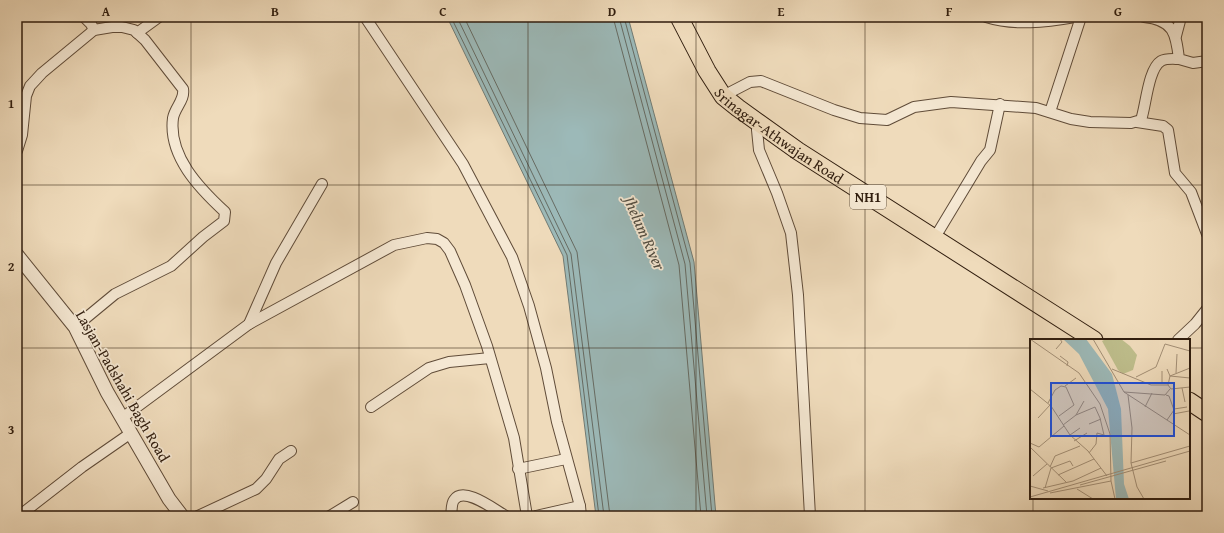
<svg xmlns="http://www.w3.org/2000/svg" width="1224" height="533" font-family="'Gentium Book Plus',serif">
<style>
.water{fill:#9cb9b8;stroke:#717b74}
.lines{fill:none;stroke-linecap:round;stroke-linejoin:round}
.shore{stroke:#666b63;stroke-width:1}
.minor-casing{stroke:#604c39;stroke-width:12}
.tertiary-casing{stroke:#604c39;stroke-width:15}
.trunk-casing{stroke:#301d0e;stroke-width:19}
.minor{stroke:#f5e8d3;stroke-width:10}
.tertiary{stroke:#f5e8d3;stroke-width:13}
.trunk{stroke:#efdbbb;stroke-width:17}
.grid{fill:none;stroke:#301d0e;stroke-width:1;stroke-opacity:0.55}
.labels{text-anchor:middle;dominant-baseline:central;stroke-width:3.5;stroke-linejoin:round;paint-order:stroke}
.shield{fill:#f5e8d3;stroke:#6b5a49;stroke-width:1}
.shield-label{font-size:14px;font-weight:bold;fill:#301d0e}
.street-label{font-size:15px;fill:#301d0e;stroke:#f5e8d3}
.water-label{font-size:16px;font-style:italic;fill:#504c41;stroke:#f5e8d3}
.inset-road{fill:none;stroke:#a38f76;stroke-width:1}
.view{fill:#1d4ed8;fill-opacity:0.15;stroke:#1d4ed8;stroke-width:2}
.inset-edge{fill:none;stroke:#301d0e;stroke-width:2}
.neatline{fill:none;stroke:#301d0e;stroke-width:1.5}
.grid-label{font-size:13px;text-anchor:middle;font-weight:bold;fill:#301d0e}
</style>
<rect width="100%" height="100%" fill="#efdbbb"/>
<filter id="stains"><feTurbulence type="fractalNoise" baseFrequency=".005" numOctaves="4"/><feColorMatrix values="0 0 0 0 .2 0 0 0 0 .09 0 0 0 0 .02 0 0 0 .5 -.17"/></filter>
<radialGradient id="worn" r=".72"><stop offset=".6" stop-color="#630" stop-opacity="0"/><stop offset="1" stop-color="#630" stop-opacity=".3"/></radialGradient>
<!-- water -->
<polygon class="water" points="447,17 628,17 694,262 716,516 596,516 563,256"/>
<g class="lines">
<!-- shore -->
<g class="shore">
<polyline points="451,17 567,255 599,516"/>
<polyline points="457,17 571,254 604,516"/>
<polyline points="464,17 577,252 610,516"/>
<polyline points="613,17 679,265 701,516"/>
<polyline points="619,17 685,264 707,516"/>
<polyline points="624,17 690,263 712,516"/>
</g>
<defs>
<g id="minor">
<polyline points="84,17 91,24 94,30"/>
<polyline points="365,17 463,164 512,257 529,306 546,368 557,422 580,506 581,516"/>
<path d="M986 17C1015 26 1046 22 1075 17"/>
<path d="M1144 17C1174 20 1176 34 1179 59L1193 63 1207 61"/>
<polyline points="137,33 159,17"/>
<polyline points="1176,36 1181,17"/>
<path d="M723 96 750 82 761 81 834 110 860 118 887 120 914 107 951 102 1036 108 1071 119 1090 122 1131 123 1141 120C1146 106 1148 69 1161 61 1166 58 1174 59 1179 59"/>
<polyline points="1050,112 1081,17"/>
<polyline points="1137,122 1163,126 1168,130 1175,173 1191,192 1207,234"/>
<polyline points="759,124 757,130 759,150 777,193 791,233 798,295 810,516"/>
<path d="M17 151 22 135 26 96 30 86 42 73 94 30 112 27H122L134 30 145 40 183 89C185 100 175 107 173 118 168 156 199 188 225 212L224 221 203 237 171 266 115 294 75 327"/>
<polyline points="934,239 981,161 990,150 1000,104"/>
<polyline points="249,324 394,245 427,238 437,239 444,243 450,251 465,285 487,346 514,438 527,516"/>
<polyline points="1178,340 1195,324 1207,309"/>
<polyline points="371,407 429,368 449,362 490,358"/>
<polyline points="122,418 249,324 276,263 322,184"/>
<polyline points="518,469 566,459"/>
<polyline points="19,516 82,467 131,433"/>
<polyline points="198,516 256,489 266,479 279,459 291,451"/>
<polyline points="330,516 353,502"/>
<path d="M451 516C452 511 451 504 454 500 464 485 496 511 506 516"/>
<polyline points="536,516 580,506"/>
</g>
<polyline id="tertiary" points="17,255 75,327 107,392 169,499 182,516"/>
<g id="trunk">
<path id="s1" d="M679 17 707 71 723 96 738 108 798 151 1094 340"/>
<polyline points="1189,401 1207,413"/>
</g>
</defs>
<!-- minor casing -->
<use href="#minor" class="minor-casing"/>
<!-- tertiary casing -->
<use href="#tertiary" class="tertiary-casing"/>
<!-- trunk casing -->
<use href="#trunk" class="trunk-casing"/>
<!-- minor -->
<use href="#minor" class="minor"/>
<!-- tertiary -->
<use href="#tertiary" class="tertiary"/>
<!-- trunk -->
<use href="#trunk" class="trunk"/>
</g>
<!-- grid -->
<path class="grid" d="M191 17V516M359 17V516M528 17V516M696 17V516M865 17V516M1033 17V340M17 185H1207M17 348H1031M1189 348H1207M1033 498V516"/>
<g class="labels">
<!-- shield labels -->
<rect class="shield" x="850" y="185" width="36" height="24" rx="3"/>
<g class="shield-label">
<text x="868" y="197">NH1</text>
</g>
<!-- street labels -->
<g class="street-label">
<text stroke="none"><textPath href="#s1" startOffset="159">Srinagar-Athwajan Road</textPath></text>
<text transform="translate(123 386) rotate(60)">Lasjan-Padshahi Bagh Road</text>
</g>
<!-- water labels -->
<g class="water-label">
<text transform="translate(645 233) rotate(66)">Jhelum River</text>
</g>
</g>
<!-- overview -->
<g transform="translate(1030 339)">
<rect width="160" height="160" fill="#efdbbb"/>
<path d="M76 0H91L100 7 107 16 103 31 93 35 88 31 72 2Z" fill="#bebe8c"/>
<path d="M33 0H56L82 35 91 70 94 145 99 160H86L78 70 49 15Z" fill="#9cb9b8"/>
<path class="inset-road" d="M0 0 49 34 70 65 80 95 81 142 85 160M63 0 94 53 160 96M26 10 32 3 30 0M30 17 38 23 37 27M82 30 121 46H138L141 50 160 48M137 30 140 37 160 39M146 34 147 15M106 38 126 28 135 5 160 12M132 45V32M138 46 140 37 160 29M35 47 46 39M152 49 155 63M0 50 21 67 40 96 58 112 77 137M94 53 135 56 140 50M98 56 102 89 101 124 160 107M136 56 139 57 144 71 137 81M18 64 25 51 31 47 36 48 44 66 29 77M115 68 122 54M144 70 157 68M143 75 159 72M46 76 65 68 70 79 74 96 67 94 66 105 59 114M8 79 20 66M59 85 71 80M33 86 46 76 54 62M40 96 50 89M44 102 57 94M0 104 9 108 34 87M0 108 37 144M101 124 107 148 114 160M20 128 25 117 50 107M28 136 64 120M3 137 17 125M50 146 136 122M0 147 18 152M13 149 43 142 71 129M15 149 21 129 40 122 43 127M47 150 63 160M20 154 81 142M0 158 160 112"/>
<path class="view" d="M21 44H144V97H21Z"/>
<rect width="160" height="160" class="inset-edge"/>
</g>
<!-- margin -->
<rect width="1224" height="533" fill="none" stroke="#efdbbb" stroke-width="44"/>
<rect x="22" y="22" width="1180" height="489" class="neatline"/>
<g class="grid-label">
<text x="106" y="16">A</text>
<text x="275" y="16">B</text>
<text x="443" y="16">C</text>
<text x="612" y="16">D</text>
<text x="781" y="16">E</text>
<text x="949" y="16">F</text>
<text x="1118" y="16">G</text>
<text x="11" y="108">1</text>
<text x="11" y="271">2</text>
<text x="11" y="434">3</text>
</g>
<rect width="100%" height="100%" filter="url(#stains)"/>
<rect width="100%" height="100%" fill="url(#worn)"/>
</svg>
